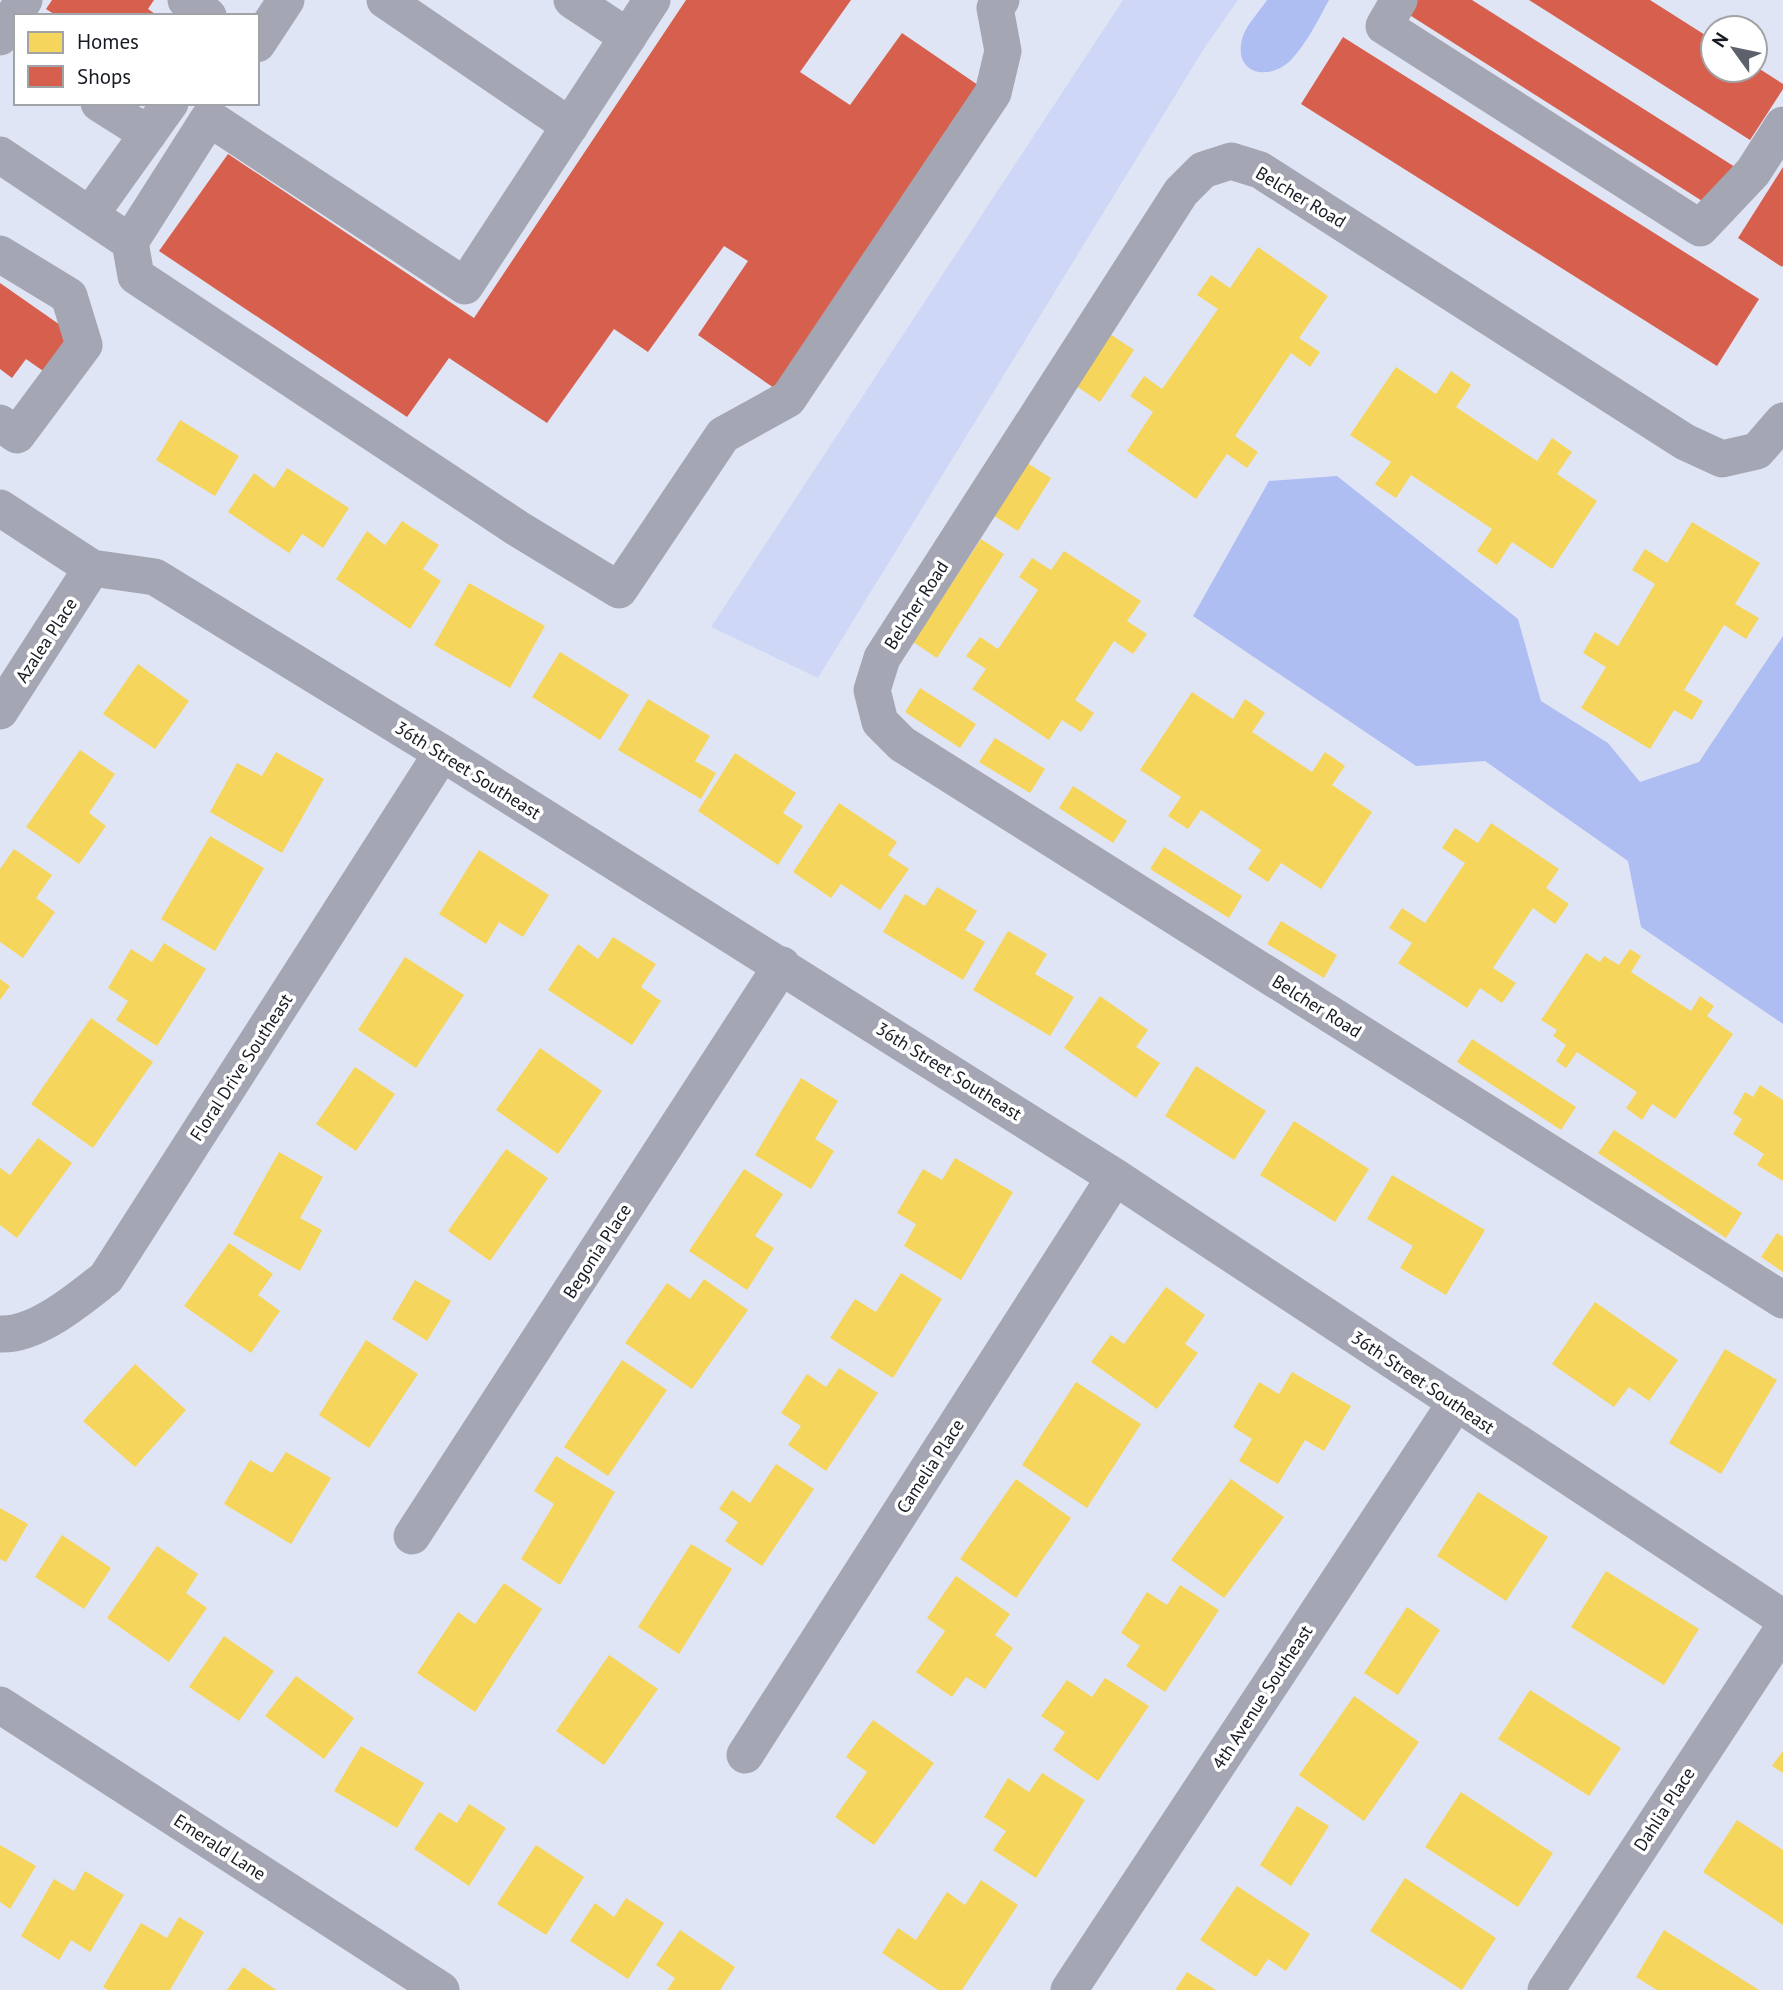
<svg xmlns="http://www.w3.org/2000/svg" width="1783" height="1990" font-family="'PT Sans',sans-serif">
<style>
.green{fill:#ced8f6}
.water{fill:#aebef2}
.homes{fill:#f6d55c}
.shops{fill:#d6604d}
.lines{fill:none;stroke-linecap:round;stroke-linejoin:round}
.minor{stroke:#a4a7b3;stroke-width:37}
.labels{text-anchor:middle;dominant-baseline:central;stroke-width:7;stroke-linejoin:round;paint-order:stroke}
.street-label{font-size:18px;fill:#171a23;stroke:#fff}
</style>
<rect width="100%" height="100%" fill="#e0e5f5"/>
<!-- green -->
<polygon class="green" points="1123,0 1238,0 1205,47 818,678 711,627"/>
<!-- water -->
<g class="water">
<path d="M1267 0H1329C1318 20 1307 43 1291 60 1268 83 1231 73 1243 36 1247 24 1260 11 1267 0Z"/>
<polygon points="1337,476 1518,619 1541,701 1608,743 1640,782 1699,762 1783,636 1783,1024 1641,927 1628,861 1485,761 1416,766 1193,616 1269,481"/>
</g>
<!-- homes -->
<g class="homes">
<polygon points="1258,247 1328,296 1299,338 1320,352 1310,367 1291,353 1235,436 1258,452 1247,468 1227,454 1196,499 1127,451 1153,412 1130,396 1144,376 1162,389 1218,309 1197,295 1211,275 1230,288"/>
<polygon points="1110,334 1134,350 1100,402 1076,386"/>
<polygon points="1396,367 1436,394 1451,371 1471,385 1456,407 1537,461 1552,438 1572,452 1557,474 1597,501 1552,569 1512,542 1497,565 1477,551 1492,529 1411,475 1396,498 1375,484 1391,462 1350,435"/>
<polygon points="180,420 239,456 215,496 156,460"/>
<polygon points="1027,463 1051,478 1018,531 994,516"/>
<polygon points="287,468 349,508 323,548 302,534 289,553 228,512 254,473 274,488"/>
<polygon points="402,521 439,545 423,569 441,581 410,629 336,579 367,531 385,545"/>
<polygon points="1692,522 1760,563 1735,604 1759,618 1746,639 1724,625 1684,690 1703,701 1692,720 1674,710 1650,749 1581,708 1606,667 1583,653 1595,632 1618,646 1655,584 1632,570 1645,549 1667,563"/>
<polygon points="981,539 1004,554 937,658 913,642"/>
<polygon points="1064,551 1141,601 1127,621 1147,634 1133,654 1114,641 1075,700 1094,713 1081,732 1062,720 1049,740 972,689 986,669 966,656 980,637 998,649 1038,590 1019,577 1032,558 1051,570"/>
<polygon points="469,583 545,626 510,688 434,645"/>
<polygon points="560,652 629,695 600,740 532,697"/>
<polygon points="138,664 189,701 155,749 103,714"/>
<polygon points="920,688 976,724 960,748 905,712"/>
<polygon points="1192,692 1233,719 1245,699 1265,713 1252,732 1312,772 1325,752 1345,766 1332,785 1372,812 1321,889 1281,863 1268,882 1248,869 1261,850 1201,810 1188,829 1168,816 1181,797 1140,770"/>
<polygon points="648,699 710,736 695,761 716,773 701,799 618,750"/>
<polygon points="995,738 1045,769 1030,793 979,762"/>
<polygon points="80,750 115,774 89,813 106,826 79,864 26,827"/>
<polygon points="276,752 324,779 282,853 210,812 237,763 262,776"/>
<polygon points="735,753 796,793 783,813 803,826 778,865 698,811"/>
<polygon points="1073,786 1127,821 1113,843 1059,808"/>
<polygon points="839,803 897,842 888,855 909,869 880,910 841,884 831,898 793,872"/>
<polygon points="1491,823 1559,869 1546,888 1569,904 1555,924 1533,908 1493,968 1516,983 1502,1003 1480,988 1467,1008 1398,963 1412,943 1389,928 1402,908 1425,923 1465,863 1442,848 1455,828 1478,843"/>
<polygon points="210,836 264,868 215,951 161,919"/>
<polygon points="1164,847 1242,896 1229,918 1150,869"/>
<polygon points="14,849 52,875 36,898 55,912 23,958 0,942 0,869"/>
<polygon points="479,850 549,895 523,937 499,922 486,944 439,914"/>
<polygon points="937,887 977,911 965,930 985,942 963,980 883,932 905,894 925,906"/>
<polygon points="1281,921 1337,955 1324,978 1267,944"/>
<polygon points="1008,931 1047,954 1035,974 1074,997 1050,1036 973,990"/>
<polygon points="613,937 656,964 641,987 661,1001 632,1045 548,990 578,944 598,959"/>
<polygon points="164,943 206,969 157,1046 116,1020 128,1001 108,988 131,949 152,962"/>
<polygon points="1630,949 1641,956 1631,972 1691,1011 1700,996 1714,1006 1707,1016 1733,1034 1675,1119 1652,1104 1642,1120 1626,1108 1637,1092 1577,1052 1566,1068 1556,1061 1566,1045 1553,1036 1557,1030 1541,1020 1586,953 1600,962 1604,956 1619,965"/>
<polygon points="405,957 464,995 416,1068 358,1030"/>
<polygon points="0,979 10,986 0,1000"/>
<polygon points="1100,996 1148,1030 1136,1047 1160,1063 1136,1098 1064,1048"/>
<polygon points="91,1018 153,1062 93,1148 31,1104"/>
<polygon points="1472,1039 1576,1107 1561,1130 1457,1062"/>
<polygon points="540,1048 602,1091 558,1154 496,1110"/>
<polygon points="1196,1066 1266,1111 1234,1160 1165,1116"/>
<polygon points="355,1067 395,1094 356,1151 316,1124"/>
<polygon points="801,1078 838,1101 815,1139 834,1151 811,1189 755,1155"/>
<polygon points="1760,1085 1783,1100 1783,1181 1757,1165 1764,1154 1733,1134 1742,1119 1733,1113 1745,1092 1753,1097"/>
<polygon points="1294,1121 1369,1169 1335,1222 1260,1175"/>
<polygon points="1614,1130 1742,1213 1726,1238 1598,1153"/>
<polygon points="38,1138 72,1163 17,1238 0,1225 0,1168 10,1175"/>
<polygon points="506,1149 548,1178 490,1261 448,1231"/>
<polygon points="279,1152 323,1177 300,1218 322,1230 300,1271 233,1234"/>
<polygon points="955,1158 1013,1192 961,1280 904,1246 916,1224 897,1213 923,1169 942,1180"/>
<polygon points="744,1169 783,1194 755,1236 774,1248 747,1290 689,1251"/>
<polygon points="1392,1175 1485,1230 1446,1295 1400,1268 1413,1246 1367,1219"/>
<polygon points="1777,1233 1783,1237 1783,1272 1761,1257"/>
<polygon points="229,1243 273,1274 258,1295 280,1311 251,1353 184,1306"/>
<polygon points="901,1273 942,1299 893,1378 830,1338 855,1299 876,1312"/>
<polygon points="704,1279 748,1310 692,1389 625,1343 667,1283 690,1299"/>
<polygon points="415,1280 451,1301 427,1341 392,1319"/>
<polygon points="1166,1287 1205,1315 1185,1344 1198,1353 1157,1409 1091,1362 1111,1335 1124,1344"/>
<polygon points="1595,1302 1678,1360 1649,1401 1629,1387 1614,1407 1552,1364"/>
<polygon points="366,1340 418,1374 369,1448 319,1415"/>
<polygon points="1725,1349 1777,1380 1721,1474 1669,1443"/>
<polygon points="622,1360 667,1390 608,1476 564,1447"/>
<polygon points="135,1364 186,1410 135,1467 83,1421"/>
<polygon points="839,1368 878,1393 826,1471 788,1445 801,1426 781,1413 807,1374 826,1387"/>
<polygon points="1292,1372 1351,1406 1324,1451 1305,1440 1278,1484 1239,1461 1252,1439 1233,1427 1259,1382 1279,1394"/>
<polygon points="1076,1382 1141,1424 1087,1508 1022,1465"/>
<polygon points="286,1452 331,1478 291,1544 224,1504 250,1460 272,1473"/>
<polygon points="556,1456 615,1492 560,1585 521,1559 554,1504 534,1491"/>
<polygon points="776,1464 814,1489 762,1566 725,1541 738,1522 719,1509 732,1490 750,1503"/>
<polygon points="1016,1479 1071,1518 1016,1598 960,1559"/>
<polygon points="1231,1479 1284,1517 1224,1598 1171,1560"/>
<polygon points="1478,1492 1548,1537 1506,1601 1437,1556"/>
<polygon points="0,1508 28,1524 6,1562 0,1559"/>
<polygon points="62,1535 111,1568 84,1609 35,1577"/>
<polygon points="691,1544 732,1569 679,1654 638,1627"/>
<polygon points="157,1546 198,1574 186,1593 207,1608 169,1662 107,1618"/>
<polygon points="1606,1571 1699,1629 1664,1685 1571,1627"/>
<polygon points="956,1576 1010,1614 995,1635 1013,1648 985,1689 966,1677 952,1697 916,1672 945,1631 927,1618"/>
<polygon points="504,1583 542,1609 475,1712 417,1673 458,1612 475,1624"/>
<polygon points="1180,1585 1219,1610 1165,1692 1126,1666 1140,1646 1121,1633 1147,1592 1167,1605"/>
<polygon points="1407,1607 1440,1630 1398,1695 1364,1673"/>
<polygon points="224,1636 274,1671 239,1721 189,1687"/>
<polygon points="609,1655 658,1689 604,1765 556,1731"/>
<polygon points="296,1676 354,1718 324,1759 265,1716"/>
<polygon points="1105,1678 1149,1706 1098,1781 1053,1750 1065,1732 1041,1716 1067,1680 1092,1697"/>
<polygon points="1530,1690 1621,1748 1589,1796 1498,1739"/>
<polygon points="1354,1696 1419,1742 1364,1821 1299,1775"/>
<polygon points="873,1720 934,1763 874,1845 835,1817 867,1772 846,1757"/>
<polygon points="361,1746 424,1783 397,1828 334,1791"/>
<polygon points="1783,1751 1783,1773 1772,1766"/>
<polygon points="1042,1773 1085,1800 1036,1878 993,1850 1006,1831 984,1817 1008,1778 1029,1792"/>
<polygon points="1461,1792 1553,1853 1518,1907 1425,1847"/>
<polygon points="469,1804 506,1828 469,1886 414,1849 439,1812 457,1823"/>
<polygon points="1297,1806 1329,1826 1291,1886 1260,1865"/>
<polygon points="1737,1820 1783,1850 1783,1925 1703,1872"/>
<polygon points="0,1845 36,1866 10,1909 0,1902"/>
<polygon points="536,1845 584,1877 546,1935 497,1904"/>
<polygon points="85,1871 124,1895 90,1952 71,1940 59,1960 21,1936 54,1879 74,1891"/>
<polygon points="1405,1878 1496,1938 1462,1990 1370,1931"/>
<polygon points="981,1880 1018,1905 962,1990 938,1990 882,1953 898,1928 916,1940 947,1892 965,1905"/>
<polygon points="1237,1886 1310,1934 1286,1971 1268,1959 1256,1977 1200,1940"/>
<polygon points="626,1898 664,1923 628,1979 570,1941 595,1903 614,1917"/>
<polygon points="179,1917 204,1932 170,1990 108,1990 103,1987 141,1923 167,1938"/>
<polygon points="680,1930 735,1967 720,1990 667,1990 675,1978 656,1965"/>
<polygon points="1664,1930 1759,1990 1657,1990 1636,1977"/>
<polygon points="243,1967 276,1990 227,1990"/>
<polygon points="1187,1972 1216,1990 1175,1990"/>
</g>
<!-- shops -->
<g class="shops">
<polygon points="52,0 154,0 148,9 158,16 57,16 46,9"/>
<polygon points="686,0 851,0 800,72 850,105 902,33 978,85 774,388 698,335 748,261 724,246 648,352 614,329 547,423 449,358 407,417 159,251 228,154 474,318"/>
<polygon points="1402,0 1472,0 1735,167 1710,206 1397,7"/>
<polygon points="1529,0 1650,0 1713,40 1713,70 1755,70 1755,66 1783,84 1783,89 1750,140"/>
<polygon points="1343,37 1759,299 1717,366 1301,104"/>
<polygon points="1783,167 1783,265 1782,267 1738,238"/>
<polygon points="0,283 73,334 46,373 26,359 12,378 0,369"/>
</g>
<g class="lines">
<!-- minor -->
<g class="minor">
<polyline points="186,0 208,16"/>
<polyline points="385,0 570,126"/>
<polyline points="572,0 628,37"/>
<polyline points="652,0 465,286 209,118 130,242 136,276 517,528 619,590 723,435 788,399 993,93 1003,51 995,8 1001,0"/>
<polyline points="1399,0 1384,26 1700,228 1753,172 1783,125"/>
<polyline points="0,37 24,0"/>
<polyline points="257,44 286,0"/>
<polyline points="99,103 148,134"/>
<polyline points="0,155 130,242"/>
<polyline points="90,215 170,103"/>
<polyline points="0,254 69,296 84,345 17,435 0,423"/>
<polyline points="1783,421 1757,451 1722,459 1685,442 1260,170 1231,161 1203,170 1181,192 882,658 872,690 880,722 902,744 1783,1300"/>
<polyline points="0,508 92,568 155,577 442,753 1115,1177 1783,1618"/>
<polyline points="0,711 92,568"/>
<path d="M0 1334C36 1336 79 1299 106 1278L442 753"/>
<polyline points="412,1536 782,965"/>
<polyline points="0,1705 441,1990"/>
<polyline points="745,1755 1115,1177"/>
<polyline points="1069,1990 1455,1404"/>
<polyline points="1546,1990 1783,1629"/>
</g>
</g>
<g class="labels">
<!-- street labels -->
<g class="street-label">
<text transform="translate(1301 197) rotate(31)">Belcher Road</text>
<text transform="translate(916 605) rotate(-57)">Belcher Road</text>
<text transform="translate(46 640) rotate(-57)">Azalea Place</text>
<text transform="translate(468 770) rotate(32)">36th Street Southeast</text>
<text transform="translate(1317 1006) rotate(32)">Belcher Road</text>
<text transform="translate(241 1067) rotate(-57)">Floral Drive Southeast</text>
<text transform="translate(949 1071) rotate(32)">36th Street Southeast</text>
<text transform="translate(597 1251) rotate(-57)">Begonia Place</text>
<text transform="translate(1423 1382) rotate(34)">36th Street Southeast</text>
<text transform="translate(930 1466) rotate(-57)">Camelia Place</text>
<text transform="translate(1262 1697) rotate(-57)">4th Avenue Southeast</text>
<text transform="translate(1664 1809) rotate(-57)">Dahlia Place</text>
<text transform="translate(220 1847) rotate(33)">Emerald Lane</text>
</g>
</g>
<!-- legend -->
<rect x="14" y="14" width="245" height="91" fill="#ffffff" stroke="#a2a3a7" stroke-width="2"/>
<rect x="28" y="32" width="35" height="21" fill="#f6d55c" stroke="#a2a3a7" stroke-width="2"/>
<text x="77" y="49" font-size="21" fill="#171a23">Homes</text>
<rect x="28" y="66" width="35" height="21" fill="#d6604d" stroke="#a2a3a7" stroke-width="2"/>
<text x="77" y="84" font-size="21" fill="#171a23">Shops</text>
<!-- north arrow -->
<g transform="translate(1734 49) rotate(303)"><circle r="33" fill="#ffffff" stroke="#a2a3a7" stroke-width="2"/>
<path d="M0-5L12 26L0 18L-12 26Z" fill="#5d616c"/>
<text y="-10" font-size="19" font-weight="bold" text-anchor="middle" fill="#171a23">N</text>
</g>
</svg>
